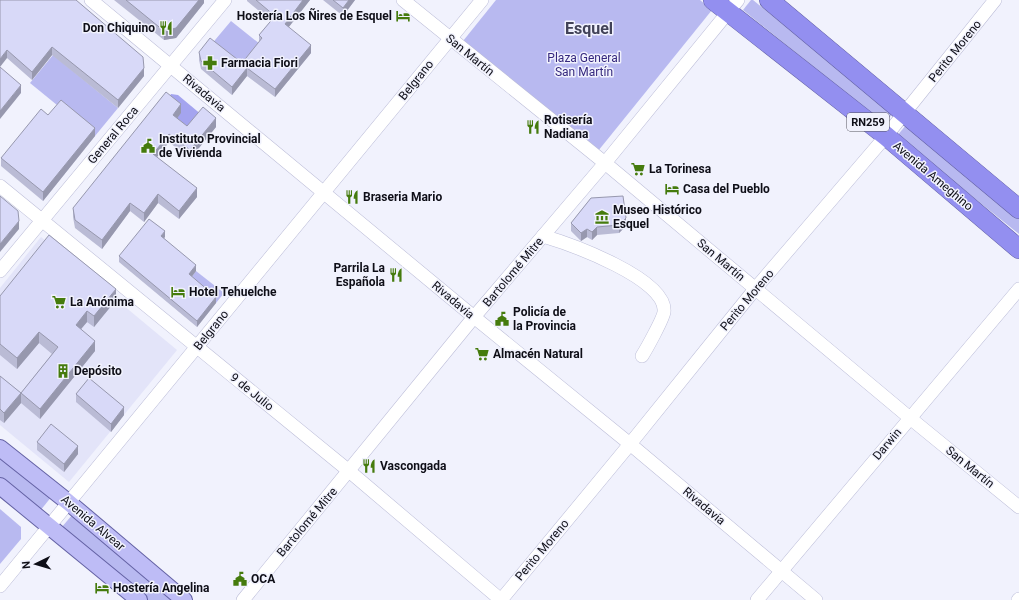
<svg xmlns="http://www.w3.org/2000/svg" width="1019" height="600" font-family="Roboto,sans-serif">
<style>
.built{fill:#e3e4f9}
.green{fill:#b8b9f0}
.forest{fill:#a4a4ef}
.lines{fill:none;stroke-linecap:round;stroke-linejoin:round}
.minor-casing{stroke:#bcbdd8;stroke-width:14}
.major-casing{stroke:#6462a4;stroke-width:18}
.highway-casing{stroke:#6462a4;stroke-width:20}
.minor{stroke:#fff;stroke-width:13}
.major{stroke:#bebcf6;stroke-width:16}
.highway{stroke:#938ff0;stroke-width:19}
.wall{fill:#babbd5}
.shaded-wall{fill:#9798ae}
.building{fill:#d8d9f8;stroke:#9798ae}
.labels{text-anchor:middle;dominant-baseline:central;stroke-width:3;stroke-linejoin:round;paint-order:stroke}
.shield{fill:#f1f2fd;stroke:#52525c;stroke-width:1}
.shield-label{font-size:11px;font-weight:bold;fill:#0e0e17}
.poi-label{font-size:12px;font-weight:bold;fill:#0e0e17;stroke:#f1f2fd;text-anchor:start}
.street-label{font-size:12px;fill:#0e0e17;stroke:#f1f2fd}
.park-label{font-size:12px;fill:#35287e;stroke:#f1f2fd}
.district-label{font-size:16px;font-weight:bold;fill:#414258;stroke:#f1f2fd}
</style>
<rect width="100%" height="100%" fill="#f1f2fd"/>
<!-- built -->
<polygon class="built" points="41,237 177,350 69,482 0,425 0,288"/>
<!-- green -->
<g class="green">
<polygon points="496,0 700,0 712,10 594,156 459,46"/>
<polygon points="751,0 753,0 893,113 884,124 743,10"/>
<polygon points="231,21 295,72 288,81 255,56 242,72 210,46"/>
<polygon points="53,55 118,108 95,136 30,83"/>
<polygon points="906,125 1019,216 1019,234 897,136"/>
<polygon points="196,271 224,293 216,303 189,280"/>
<polygon points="0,454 52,496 40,511 0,478"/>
<polygon points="0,509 21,527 21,539 0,564"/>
<polygon points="73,514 178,600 148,600 61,528"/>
</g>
<!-- forest -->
<polygon class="forest" points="171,94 178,95 203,116 187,135 166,101"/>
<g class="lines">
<defs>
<g id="minor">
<polyline points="91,0 474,317 630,444 816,600"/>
<polyline points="403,0 605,163 910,418 1019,507"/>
<polyline points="0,186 349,471 501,600"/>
<path d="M543 236C570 244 668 279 664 312 663 319 647 348 642 356"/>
<polyline points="0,271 225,0"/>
<polyline points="0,586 482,0"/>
<polyline points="243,600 474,317 605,163 738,0"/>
<polyline points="501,600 630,444 755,289 886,136 995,0"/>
<polyline points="757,600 1019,289"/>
<polyline points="1018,600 1019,599"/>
</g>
<g id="major">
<polyline points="0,448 68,502 184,600"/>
<polyline points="0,486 139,600"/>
</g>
<g id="highway">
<polyline points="713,0 886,136 1019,249"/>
<polyline points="769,0 1019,209"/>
</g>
</defs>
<!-- minor casing -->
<use href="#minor" class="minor-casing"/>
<!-- major casing -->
<use href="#major" class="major-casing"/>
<!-- highway casing -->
<use href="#highway" class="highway-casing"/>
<!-- minor -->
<use href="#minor" class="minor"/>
<!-- major -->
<use href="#major" class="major"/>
<!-- highway -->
<use href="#highway" class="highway"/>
</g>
<!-- wall -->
<g class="wall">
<polygon points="0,0 144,76 118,108 52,55 32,80 7,58"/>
<polygon points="114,0 204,0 204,3 176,38 164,40"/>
<polygon points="247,0 310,0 288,27 311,53 275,97 247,76 232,95 201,69 199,60 199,52 242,63 259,42 259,35 271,21 247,1"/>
<polygon points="323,0 355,0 343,16"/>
<polygon points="181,113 177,118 187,126 216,127 190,159 169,142 157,157 197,197 179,219 158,203 144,222 130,211 102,249 75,228 73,217 73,208"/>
<polygon points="48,115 95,136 43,201 1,166 1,158"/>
<polygon points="591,198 626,226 619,233 597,235 592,240 587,237 581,241 571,231 571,223"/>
<polygon points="165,237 164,238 196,271 192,277 216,303 197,327 119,262 119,256"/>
<polygon points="0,296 116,300 94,327 87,322 81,329 95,351 40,419 21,403 4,423 0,420 0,376 21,393 52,354 39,343 17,369 0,355"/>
<polygon points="76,394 124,415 111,432 76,402"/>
<polygon points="37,442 78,454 64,472 37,450"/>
</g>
<!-- shaded-wall -->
<g class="shaded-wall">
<polygon points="199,0 204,0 204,3 176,38 164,40 164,31"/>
<polygon points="303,0 310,0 285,32 285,24"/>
<polygon points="349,0 355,0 343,16 343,8"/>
<polygon points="311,45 311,53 275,97 275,89"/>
<polygon points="52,47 52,55 32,80 32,72"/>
<polygon points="7,50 7,58 0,67 0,59"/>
<polygon points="144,68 144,76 118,108 118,100"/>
<polygon points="247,68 247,76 232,95 232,87"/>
<polygon points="21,85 21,93 0,119 0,111"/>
<polygon points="181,104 181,113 173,124 173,115"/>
<polygon points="216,118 216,127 190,159 190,150"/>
<polygon points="95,128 95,136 43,201 43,192"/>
<polygon points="169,134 169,142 153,162 153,154"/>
<polygon points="197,188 197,197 179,219 179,211"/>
<polygon points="158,194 158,203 144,222 144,213"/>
<polygon points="130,203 130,211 102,249 102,240"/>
<polygon points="626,218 626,226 619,233 619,225"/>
<polygon points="19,221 19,229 0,252 0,244"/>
<polygon points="597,227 597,235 592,240 592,232"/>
<polygon points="587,229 587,237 581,241 581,233"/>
<polygon points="165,231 165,237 161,242 161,236"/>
<polygon points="196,265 196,271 189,280 189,274"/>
<polygon points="116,289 116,300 94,327 94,316"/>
<polygon points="216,297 216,303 197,327 197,321"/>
<polygon points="87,311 87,322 76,335 76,325"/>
<polygon points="39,332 39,343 17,369 17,358"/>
<polygon points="95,341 95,351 40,419 40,409"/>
<polygon points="21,393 21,403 4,423 4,413"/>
<polygon points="124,407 124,415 111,432 111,424"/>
<polygon points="78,446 78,454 64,472 64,464"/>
</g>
<!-- building -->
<g class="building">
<polygon points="0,0 76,0 143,57 144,68 118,100 52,47 32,72 7,50 0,59"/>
<polygon points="126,0 199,0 176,28 164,31"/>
<polygon points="256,0 303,0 285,24 311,45 275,89 247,68 232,87 201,61 199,52 210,38 242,63 262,38 259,35 275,16"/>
<polygon points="333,0 349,0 343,8"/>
<polygon points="0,67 21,85 0,111"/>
<polygon points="166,92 181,104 173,115 187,126 203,107 216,118 190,150 169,134 153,154 197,188 179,211 158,194 144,213 130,203 102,240 75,220 73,208"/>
<polygon points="61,100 95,128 43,192 1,158 41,109 48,115"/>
<polygon points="0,196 18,211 19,221 0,244"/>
<polygon points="623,196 626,218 619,225 597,227 592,232 587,229 581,233 571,223 591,198"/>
<polygon points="149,219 165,231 161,236 196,265 189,274 216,297 197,321 119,256"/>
<polygon points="49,235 116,289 94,316 87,311 76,325 95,341 40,409 21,393 58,347 39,332 17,358 0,344 0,296"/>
<polygon points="0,376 21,393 4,413 0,409"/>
<polygon points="89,378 124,407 111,424 76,394"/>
<polygon points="51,424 78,446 64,464 37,442"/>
</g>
<!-- icons -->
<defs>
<symbol id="hotel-bare" viewBox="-9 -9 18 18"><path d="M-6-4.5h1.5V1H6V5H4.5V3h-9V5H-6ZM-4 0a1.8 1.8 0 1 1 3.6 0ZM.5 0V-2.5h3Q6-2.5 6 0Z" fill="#457b0d" stroke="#f1f2fd" stroke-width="2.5" paint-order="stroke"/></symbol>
<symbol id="restaurant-bare" viewBox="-9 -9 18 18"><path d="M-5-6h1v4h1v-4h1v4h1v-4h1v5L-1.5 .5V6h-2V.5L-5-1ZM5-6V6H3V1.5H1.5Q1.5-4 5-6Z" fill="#457b0d" stroke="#f1f2fd" stroke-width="2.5" paint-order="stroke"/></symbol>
<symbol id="pharmacy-bare" viewBox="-9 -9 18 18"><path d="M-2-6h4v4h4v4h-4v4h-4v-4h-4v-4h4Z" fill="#457b0d" stroke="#f1f2fd" stroke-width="2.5" paint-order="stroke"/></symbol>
<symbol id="civic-bare" viewBox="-9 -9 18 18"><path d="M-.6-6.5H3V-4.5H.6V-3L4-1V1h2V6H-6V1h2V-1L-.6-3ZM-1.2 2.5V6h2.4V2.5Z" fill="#457b0d" stroke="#f1f2fd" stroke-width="2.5" paint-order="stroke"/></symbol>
<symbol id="supermarket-bare" viewBox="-9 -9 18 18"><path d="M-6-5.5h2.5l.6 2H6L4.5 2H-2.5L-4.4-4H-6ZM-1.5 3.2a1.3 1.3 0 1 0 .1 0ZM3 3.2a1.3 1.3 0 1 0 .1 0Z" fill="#457b0d" stroke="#f1f2fd" stroke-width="2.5" paint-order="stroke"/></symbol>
<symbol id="museum-bare" viewBox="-9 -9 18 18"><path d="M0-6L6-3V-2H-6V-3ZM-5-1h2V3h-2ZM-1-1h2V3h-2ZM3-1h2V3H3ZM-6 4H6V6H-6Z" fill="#457b0d" stroke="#f1f2fd" stroke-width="2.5" paint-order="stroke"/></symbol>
<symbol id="building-bare" viewBox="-9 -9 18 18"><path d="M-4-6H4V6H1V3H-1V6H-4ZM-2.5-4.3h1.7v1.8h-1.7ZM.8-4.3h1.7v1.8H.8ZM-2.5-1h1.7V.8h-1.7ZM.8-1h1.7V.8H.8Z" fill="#457b0d" stroke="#f1f2fd" stroke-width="2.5" paint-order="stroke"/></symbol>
</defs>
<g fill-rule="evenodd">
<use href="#hotel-bare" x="393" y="6" width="20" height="20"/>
<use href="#restaurant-bare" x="156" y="18" width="20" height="20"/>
<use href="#pharmacy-bare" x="200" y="53" width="20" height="20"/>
<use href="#restaurant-bare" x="523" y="117" width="20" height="20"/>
<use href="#civic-bare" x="138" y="136" width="20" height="20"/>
<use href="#supermarket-bare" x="628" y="159" width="20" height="20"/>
<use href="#hotel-bare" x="662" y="179" width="20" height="20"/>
<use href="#restaurant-bare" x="342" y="187" width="20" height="20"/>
<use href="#museum-bare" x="592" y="207" width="20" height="20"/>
<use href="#restaurant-bare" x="386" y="265" width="20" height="20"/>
<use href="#hotel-bare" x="168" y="282" width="20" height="20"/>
<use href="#supermarket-bare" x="49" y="292" width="20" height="20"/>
<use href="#civic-bare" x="492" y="309" width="20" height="20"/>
<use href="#supermarket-bare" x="472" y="344" width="20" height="20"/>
<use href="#building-bare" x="53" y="361" width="20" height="20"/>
<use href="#restaurant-bare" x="359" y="456" width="20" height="20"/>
<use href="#civic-bare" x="230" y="569" width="20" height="20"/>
<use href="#hotel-bare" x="92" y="578" width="20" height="20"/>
</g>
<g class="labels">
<!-- shield labels -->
<rect class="shield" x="847" y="113" width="42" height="18" rx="3"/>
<g class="shield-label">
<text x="868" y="122">RN259</text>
</g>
<!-- poi labels -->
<g class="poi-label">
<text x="392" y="16" text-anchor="end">Hostería Los Ñires de Esquel</text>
<text x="155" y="28" text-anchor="end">Don Chiquino</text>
<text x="221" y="63">Farmacia Fiori</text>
<text x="544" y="120">Rotisería<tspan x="544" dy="14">Nadiana</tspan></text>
<text x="159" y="139">Instituto Provincial<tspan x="159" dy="14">de Vivienda</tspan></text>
<text x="649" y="169">La Torinesa</text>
<text x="683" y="189">Casa del Pueblo</text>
<text x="363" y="197">Braseria Mario</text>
<text x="613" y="210">Museo Histórico<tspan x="613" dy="14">Esquel</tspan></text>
<text x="385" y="268" text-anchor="end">Parrila La<tspan x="385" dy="14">Española</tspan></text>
<text x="189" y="292">Hotel Tehuelche</text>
<text x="70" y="302">La Anónima</text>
<text x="513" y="312">Policía de<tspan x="513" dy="14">la Provincia</tspan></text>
<text x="493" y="354">Almacén Natural</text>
<text x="74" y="371">Depósito</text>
<text x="380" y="466">Vascongada</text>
<text x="251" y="579">OCA</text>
<text x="113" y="588">Hostería Angelina</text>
</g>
<!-- street labels -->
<g class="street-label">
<text transform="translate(955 51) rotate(-51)">Perito Moreno</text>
<text transform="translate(470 55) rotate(39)">San Martín</text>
<text transform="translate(416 80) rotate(-51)">Belgrano</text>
<text transform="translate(204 93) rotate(40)">Rivadavia</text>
<text transform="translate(113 135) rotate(-50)">General Roca</text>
<text transform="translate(933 176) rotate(40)">Avenida Ameghino</text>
<text transform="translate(721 260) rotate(40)">San Martín</text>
<text transform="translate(513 272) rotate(-50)">Bartolomé Mitre</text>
<text transform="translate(453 300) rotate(40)">Rivadavia</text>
<text transform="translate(747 300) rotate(-50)">Perito Moreno</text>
<text transform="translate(211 330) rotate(-51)">Belgrano</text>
<text transform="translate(252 392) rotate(39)">9 de Julio</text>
<text transform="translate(887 444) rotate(-50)">Darwin</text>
<text transform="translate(970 467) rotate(39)">San Martín</text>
<text transform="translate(704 506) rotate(40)">Rivadavia</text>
<text transform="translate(307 522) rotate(-50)">Bartolomé Mitre</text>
<text transform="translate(93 523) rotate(40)">Avenida Alvear</text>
<text transform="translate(542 550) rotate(-50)">Perito Moreno</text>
</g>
<!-- park labels -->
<g class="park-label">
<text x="584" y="58">Plaza General<tspan x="584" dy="14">San Martín</tspan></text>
</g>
<!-- district labels -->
<g class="district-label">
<text x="589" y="28">Esquel</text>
</g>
</g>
<!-- north arrow -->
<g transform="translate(36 564) rotate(265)" stroke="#f1f2fd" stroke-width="3" paint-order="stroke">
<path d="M0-3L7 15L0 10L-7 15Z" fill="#0e0e17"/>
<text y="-6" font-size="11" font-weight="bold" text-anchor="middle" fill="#0e0e17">N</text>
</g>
</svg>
